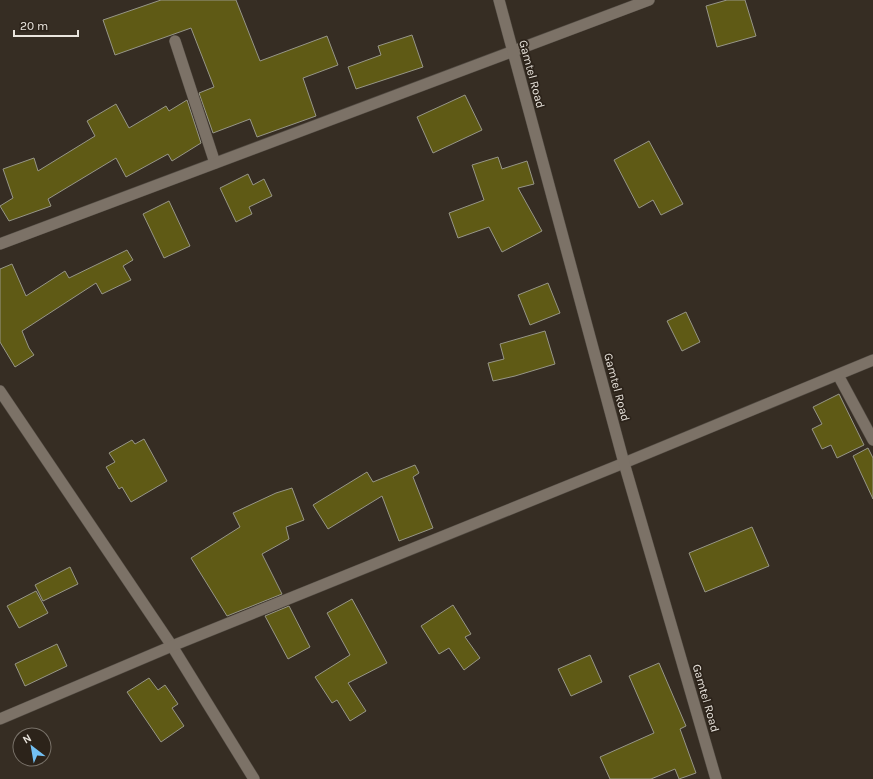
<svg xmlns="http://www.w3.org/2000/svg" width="873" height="779" font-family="Karla,sans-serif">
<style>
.building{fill:#5f5a15;stroke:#979688}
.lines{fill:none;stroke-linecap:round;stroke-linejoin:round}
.service-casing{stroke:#524b43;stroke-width:12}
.minor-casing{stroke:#524b43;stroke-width:12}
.tertiary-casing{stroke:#524b43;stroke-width:12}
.service{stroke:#7c7267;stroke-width:11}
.minor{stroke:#7c7267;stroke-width:11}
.tertiary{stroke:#7c7267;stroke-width:11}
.labels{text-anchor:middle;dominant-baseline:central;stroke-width:3.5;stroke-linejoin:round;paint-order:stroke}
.street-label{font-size:12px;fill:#eae5de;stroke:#2c231a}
</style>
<rect width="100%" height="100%" fill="#362d23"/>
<!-- building -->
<g class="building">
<polygon points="161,0 236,0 260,61 327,36 338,65 303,78 316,116 257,137 250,119 213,133 199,93 214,87 191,28 115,55 103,20"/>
<polygon points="727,0 745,0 756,36 717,47 706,6"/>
<polygon points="412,35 423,67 356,89 348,67 381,55 378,46"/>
<polygon points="465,95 482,130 433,153 417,117"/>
<polygon points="187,100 201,143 172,161 168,154 126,177 116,158 48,199 51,206 9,221 0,206 13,198 3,169 34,158 38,171 95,136 87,121 116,104 129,128 166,106 169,111"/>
<polygon points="649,141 683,204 661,215 653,200 639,208 614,160"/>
<polygon points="498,157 502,169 527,161 534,184 518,188 542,231 502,252 489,227 458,238 449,213 484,200 472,165"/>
<polygon points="248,174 253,185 264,179 272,196 249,207 252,214 236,222 220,188"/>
<polygon points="169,201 190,246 164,258 143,214"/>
<polygon points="127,250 133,260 123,266 131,280 102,294 96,283 22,331 29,348 34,355 15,367 0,342 0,269 12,264 26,296 65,271 69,278"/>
<polygon points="548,283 560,313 530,325 518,295"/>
<polygon points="686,312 700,342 682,351 667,321"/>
<polygon points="545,331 555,364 515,376 493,381 488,363 504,359 500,344"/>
<polygon points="839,394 864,445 837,458 831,445 822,449 812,429 822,424 813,407"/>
<polygon points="144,439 167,481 131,502 122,487 119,489 106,467 115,462 109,453 132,440 135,444"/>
<polygon points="868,448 873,458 873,499 853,456"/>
<polygon points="415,465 419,473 413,477 433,528 399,541 382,496 328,529 313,505 367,472 373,482"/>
<polygon points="292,488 304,520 286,527 289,539 262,554 282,594 227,616 191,558 240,527 233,513 276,493"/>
<polygon points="752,527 769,566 705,592 689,553"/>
<polygon points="70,567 78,584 43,601 35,585"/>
<polygon points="36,591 48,613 19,628 7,606"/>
<polygon points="352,599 387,663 348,683 366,711 350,721 337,700 332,703 315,677 350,655 327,613"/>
<polygon points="453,605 471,634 465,637 480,658 464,670 449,648 439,654 421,626"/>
<polygon points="289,606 310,647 288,659 265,616"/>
<polygon points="57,644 67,666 25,686 15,664"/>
<polygon points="590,655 602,682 571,696 558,669"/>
<polygon points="659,663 686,726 680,729 696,773 679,779 675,769 651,779 610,779 600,757 654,733 629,676"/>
<polygon points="149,678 158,690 165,685 178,704 172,708 184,726 161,742 127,692"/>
</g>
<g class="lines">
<defs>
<polyline id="service" points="175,41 215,163"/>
<g id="minor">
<polyline points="0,244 649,0"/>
<polyline points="838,375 873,440"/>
<polyline points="0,391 172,646 254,779"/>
<polyline points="0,719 172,646 624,463 873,360"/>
</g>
<polyline id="tertiary" points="499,0 624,463 716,779"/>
</defs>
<!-- service casing -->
<use href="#service" class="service-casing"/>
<!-- minor casing -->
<use href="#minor" class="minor-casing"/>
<!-- tertiary casing -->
<use href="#tertiary" class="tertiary-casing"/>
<!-- service -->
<use href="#service" class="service"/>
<!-- minor -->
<use href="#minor" class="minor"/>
<!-- tertiary -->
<use href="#tertiary" class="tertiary"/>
</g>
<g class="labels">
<!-- street labels -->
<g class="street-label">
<text transform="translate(532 74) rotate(75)">Gamtel Road</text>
<text transform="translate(617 387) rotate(75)">Gamtel Road</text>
<text transform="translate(706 698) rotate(74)">Gamtel Road</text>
</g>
</g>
<!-- north arrow -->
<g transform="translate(32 747) rotate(329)"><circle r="19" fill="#2c231a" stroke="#787168"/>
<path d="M0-3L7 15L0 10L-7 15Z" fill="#73c1f5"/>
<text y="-6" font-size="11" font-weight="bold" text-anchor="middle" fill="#eae5de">N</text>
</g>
<!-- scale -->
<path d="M14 30v6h64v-6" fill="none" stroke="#eae5de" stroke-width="2"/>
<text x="20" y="30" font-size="12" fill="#eae5de" stroke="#2c231a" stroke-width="3" paint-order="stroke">20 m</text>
</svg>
